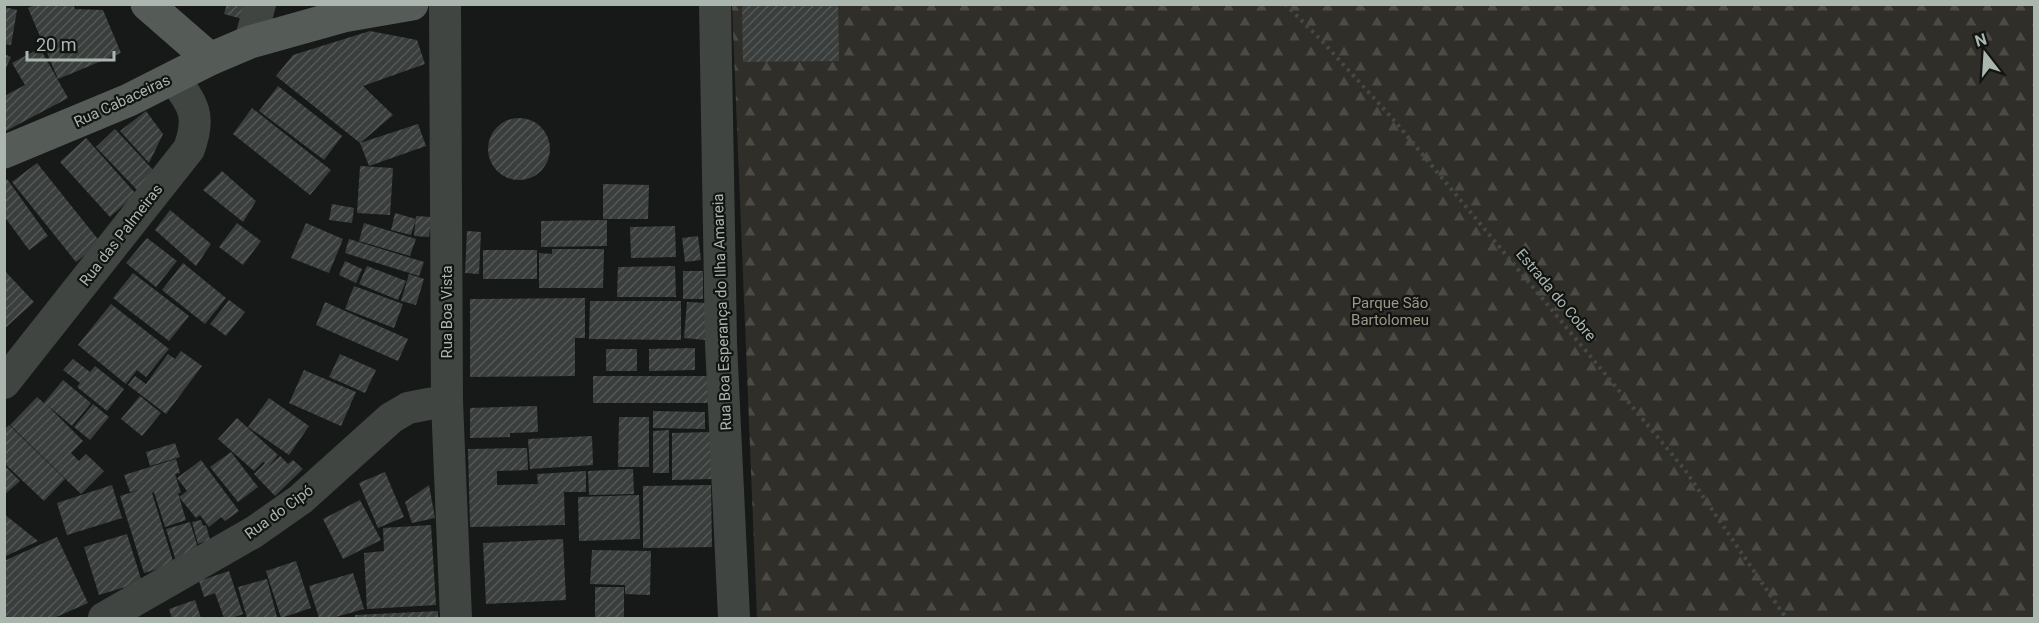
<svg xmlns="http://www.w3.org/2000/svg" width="2039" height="623" font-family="Roboto,sans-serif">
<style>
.forest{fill:url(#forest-firs)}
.building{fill:url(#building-hatch)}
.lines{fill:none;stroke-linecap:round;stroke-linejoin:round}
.path{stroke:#434a45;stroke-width:4;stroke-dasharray:3 4.5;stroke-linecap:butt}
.minor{stroke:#404542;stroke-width:32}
.major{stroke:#555c58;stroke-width:33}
.labels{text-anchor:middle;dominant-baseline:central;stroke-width:4.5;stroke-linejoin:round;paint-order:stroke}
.street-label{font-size:15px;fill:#abb7ae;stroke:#121413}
.park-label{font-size:15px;fill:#a09684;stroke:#121413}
</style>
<defs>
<pattern id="forest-firs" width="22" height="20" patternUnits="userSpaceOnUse" patternTransform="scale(1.5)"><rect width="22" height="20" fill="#302e28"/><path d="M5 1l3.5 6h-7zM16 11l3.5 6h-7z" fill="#4b4a45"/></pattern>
<pattern id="building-hatch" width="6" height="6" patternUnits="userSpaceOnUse" patternTransform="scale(1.5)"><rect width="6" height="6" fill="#3a3e3c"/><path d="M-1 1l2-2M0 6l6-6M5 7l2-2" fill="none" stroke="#545856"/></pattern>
</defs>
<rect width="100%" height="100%" fill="#171918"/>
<!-- forest -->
<polygon class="forest" points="732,5 2034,5 2034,618 757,618"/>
<!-- building -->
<g class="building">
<polygon points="37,4 73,4 75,9 103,10 121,53 58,79 28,8"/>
<polygon points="227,4 254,4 250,21 224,14"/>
<polygon points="742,4 838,4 839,61 743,62"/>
<polygon points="4,7 17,10 11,45 4,44"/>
<polygon points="370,31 417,40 425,64 363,86 393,115 360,143 276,76 293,55"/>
<polygon points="40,48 68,98 4,132 4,96 25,85 12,63"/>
<polygon points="4,54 11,57 4,72"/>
<polygon points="278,86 342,136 324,160 259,111"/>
<polygon points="252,108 331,170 310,195 233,134"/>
<polygon points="146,111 163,134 149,163 120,131"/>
<circle cx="519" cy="149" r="31"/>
<polygon points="418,124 426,146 369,166 360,143"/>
<polygon points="115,129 156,173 137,190 96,147"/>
<polygon points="86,138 136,194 110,217 60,162"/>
<polygon points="37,163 101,243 76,262 12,182"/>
<polygon points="360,166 393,168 390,215 357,213"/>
<polygon points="222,171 256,201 243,222 203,190"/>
<polygon points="7,179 48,236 29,250 4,216 4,181"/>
<polygon points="603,184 649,185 648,219 603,219"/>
<polygon points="332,204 354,208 352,223 329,220"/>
<polygon points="170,210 211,244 196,266 155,230"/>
<polygon points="395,213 416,219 411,235 391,230"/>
<polygon points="416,216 431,217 429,237 414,236"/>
<polygon points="607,220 607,246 541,247 541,221"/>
<polygon points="237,223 261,241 243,265 219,247"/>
<polygon points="306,223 343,239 329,273 291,258"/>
<polygon points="364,223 416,239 410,256 359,241"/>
<polygon points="675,226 676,257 631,258 630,227"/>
<polygon points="467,231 481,232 479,274 465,273"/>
<polygon points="698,236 701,260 685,262 682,238"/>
<polygon points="147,238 177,261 156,287 126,263"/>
<polygon points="349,239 424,262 419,276 345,253"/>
<polygon points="552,249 604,249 603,288 539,288 539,253 552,254"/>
<rect x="483" y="250" width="54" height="29"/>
<polygon points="345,261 362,269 356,283 339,275"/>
<polygon points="183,263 226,298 205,324 162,290"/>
<polygon points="367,266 406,281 398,300 359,284"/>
<polygon points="675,266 676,297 617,297 618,267"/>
<polygon points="4,270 34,302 4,329"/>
<rect x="683" y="271" width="20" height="28"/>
<polygon points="133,273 189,316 169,341 113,298"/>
<polygon points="409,274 424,279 416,305 401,301"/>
<polygon points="354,286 403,304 394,328 345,309"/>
<polygon points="585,298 585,338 575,338 575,376 470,377 470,299"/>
<polygon points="229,300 245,312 226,336 210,324"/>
<polygon points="590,301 681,301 681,340 589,339"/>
<polygon points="325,302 408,339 398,361 316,325"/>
<polygon points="687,302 709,303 705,340 684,338"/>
<polygon points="111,304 169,349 146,377 137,370 126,384 78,345"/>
<polygon points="695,348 695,370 649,371 649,349"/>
<rect x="606" y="349" width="31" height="22"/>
<polygon points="181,351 202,366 166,414 128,385 135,376 146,384 168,354 175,359"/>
<polygon points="340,354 376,370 365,393 329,377"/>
<polygon points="73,359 90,372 95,366 124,389 107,411 77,387 80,383 63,370"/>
<polygon points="304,370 356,392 341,426 289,403"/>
<rect x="593" y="376" width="115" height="27"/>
<polygon points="63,380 91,403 72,426 46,404 83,441 71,453 79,461 86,454 104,471 81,494 10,425 37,397 44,403"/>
<polygon points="140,396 161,413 142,436 121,419"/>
<polygon points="269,398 309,426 289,455 248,427"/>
<polygon points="93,404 109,417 90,440 74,427"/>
<polygon points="537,406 538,432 510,433 510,437 470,438 470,408"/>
<polygon points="653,411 705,412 705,429 653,428"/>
<polygon points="619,417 649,417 649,467 618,467"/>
<polygon points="237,418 278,455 268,467 280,456 288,464 293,460 303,469 275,496 254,474 265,463 263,462 254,471 218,439"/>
<polygon points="9,425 65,479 44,501 4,463 4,430"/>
<polygon points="669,430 669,473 653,473 653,431"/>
<polygon points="711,432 712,479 672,480 672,433"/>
<polygon points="592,436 593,465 530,469 528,439"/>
<polygon points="175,443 180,457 150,466 146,452"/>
<polygon points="527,448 528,470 497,471 497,485 538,484 537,474 586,471 586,492 564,492 565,525 470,527 468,449"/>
<polygon points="231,452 258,487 238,502 210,467"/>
<polygon points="176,459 180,473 175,474 181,493 178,493 186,520 165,527 154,492 152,493 174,564 144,573 120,496 139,490 130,492 124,475"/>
<polygon points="201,460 239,511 225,521 221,517 209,527 200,515 196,518 179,497 187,491 177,478"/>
<polygon points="4,465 20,481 4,495"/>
<polygon points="633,469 634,494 589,495 588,471"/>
<polygon points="385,472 404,517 378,528 359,483"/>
<polygon points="112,485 122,518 67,535 57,503"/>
<polygon points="429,485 435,518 412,523 405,502"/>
<polygon points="711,485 712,547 643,548 643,486"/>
<polygon points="639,495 640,539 579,541 578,497"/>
<polygon points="360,500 381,540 343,559 323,519"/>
<polygon points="4,514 38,541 6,556"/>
<polygon points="201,520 203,526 206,525 210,540 198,544 192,522"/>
<polygon points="190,522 200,554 176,561 166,529"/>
<polygon points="431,525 436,605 367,609 364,553 384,551 383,528"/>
<polygon points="127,534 142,582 99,595 84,547"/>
<polygon points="57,537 88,603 54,618 4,618 4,561"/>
<polygon points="563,539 566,600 486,604 483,543"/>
<polygon points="592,550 651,551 650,595 625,594 625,585 590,584"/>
<polygon points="296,561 311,608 281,618 266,571"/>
<polygon points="229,571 243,614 232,618 224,618 215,593 204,597 199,581"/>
<polygon points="353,573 364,609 332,618 319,618 309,586"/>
<polygon points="267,579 277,617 247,618 238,587"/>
<rect x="595" y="587" width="29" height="31"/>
<polygon points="195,600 201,618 172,618 169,609"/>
<polygon points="438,611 438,618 355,618 355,615"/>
</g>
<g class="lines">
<!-- path -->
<polyline class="path" points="1285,4 1321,40 1393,119 1685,470 1786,618"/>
<!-- minor -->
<g class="minor">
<polyline points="445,4 447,402 456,618"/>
<polyline points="715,4 721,343 734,618"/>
<polyline points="250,42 260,4"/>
<path d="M4 383 189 149C201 116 194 105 173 78"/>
<polyline points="104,618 254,532 301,499 391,418 408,408 428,404 447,402"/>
</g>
<!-- major -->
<g class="major">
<polyline points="147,4 210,59"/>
<polyline points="4,152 129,100 210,59 250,42 343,16 412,4"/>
</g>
</g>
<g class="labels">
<!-- street labels -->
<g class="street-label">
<text transform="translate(122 101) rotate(-25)">Rua Cabaceiras</text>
<text transform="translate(121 235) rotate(-52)">Rua das Palmeiras</text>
<text transform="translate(1556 295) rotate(50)">Estrada do Cobre</text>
<text transform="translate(447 312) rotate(-90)">Rua Boa Vista</text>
<text transform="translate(722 312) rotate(-92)">Rua Boa Esperança do Ilha Amareia</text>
<text transform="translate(279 512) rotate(-36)">Rua do Cipó</text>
</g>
<!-- park labels -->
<g class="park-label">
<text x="1390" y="303">Parque São<tspan x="1390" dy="17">Bartolomeu</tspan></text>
</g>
</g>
<!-- border -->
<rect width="2039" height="623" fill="none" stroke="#abb7ae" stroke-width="12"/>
<!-- north arrow -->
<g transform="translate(1985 54) rotate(343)" stroke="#121413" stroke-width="4.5" paint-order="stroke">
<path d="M0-4.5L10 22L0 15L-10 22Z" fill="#abb7ae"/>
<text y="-9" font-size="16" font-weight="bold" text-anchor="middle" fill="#abb7ae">N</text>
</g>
<!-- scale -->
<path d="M27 51v9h87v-9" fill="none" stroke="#abb7ae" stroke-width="3"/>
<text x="36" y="51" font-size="18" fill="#abb7ae" stroke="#121413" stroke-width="4.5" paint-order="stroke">20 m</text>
</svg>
